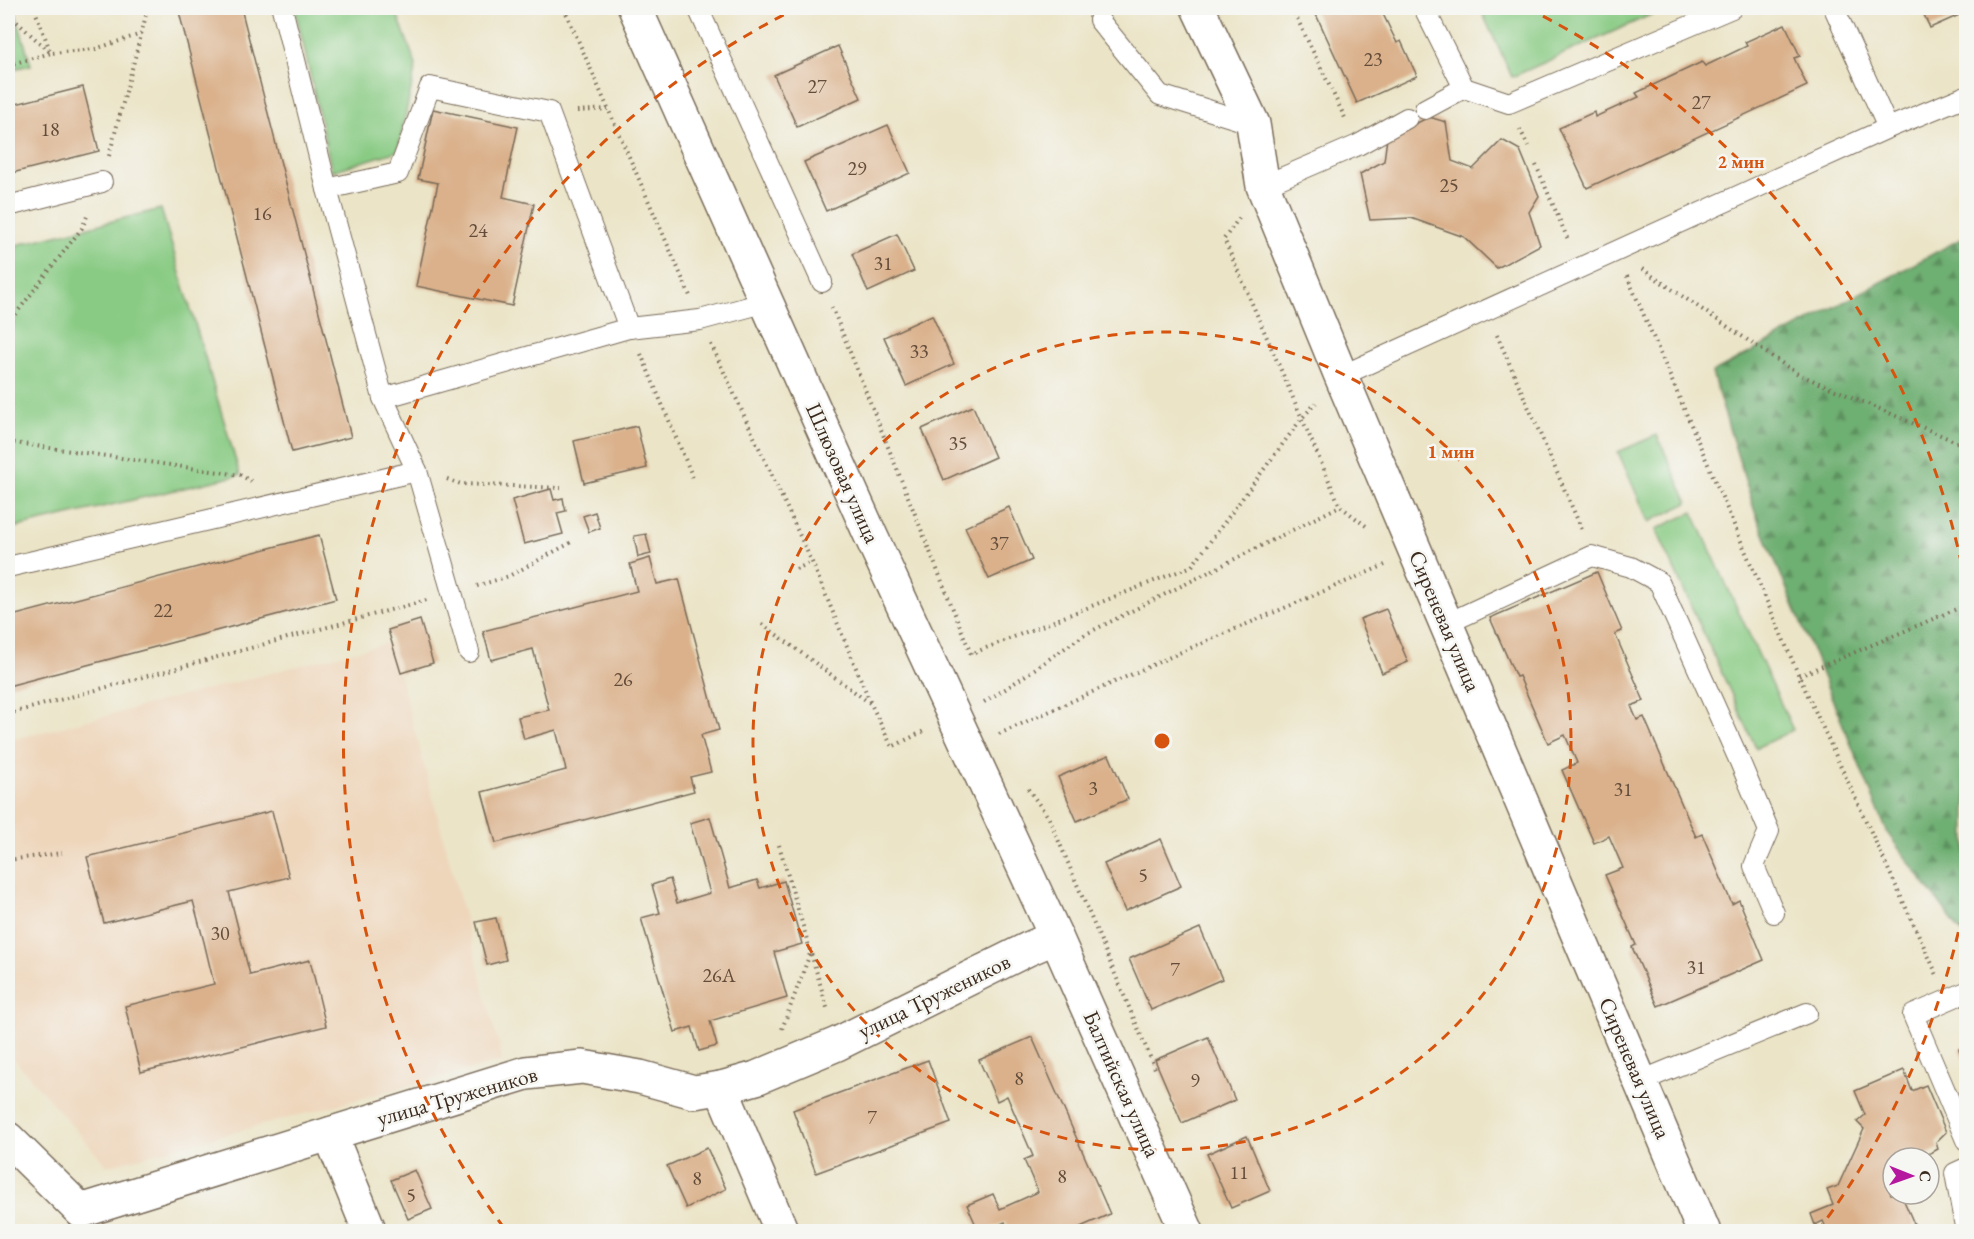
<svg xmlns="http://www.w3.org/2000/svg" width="1974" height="1239" font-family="'EB Garamond',serif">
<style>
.built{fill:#eed6bb}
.forest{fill:url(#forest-firs);stroke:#546c48;stroke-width:1.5}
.park{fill:#89cb84;stroke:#627a51;stroke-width:1.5}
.building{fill:#dab18b}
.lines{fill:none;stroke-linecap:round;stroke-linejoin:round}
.service-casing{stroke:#796b59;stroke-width:22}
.minor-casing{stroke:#796b59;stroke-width:36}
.secondary-casing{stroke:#796b59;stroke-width:36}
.path{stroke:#796b59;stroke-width:4;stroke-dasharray:1.5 4.5;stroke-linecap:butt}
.service{stroke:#fff;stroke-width:20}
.minor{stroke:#fff;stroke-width:33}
.secondary{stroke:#fff;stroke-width:33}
.ring{fill:none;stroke:#d7540e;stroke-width:3;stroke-dasharray:10 8}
.labels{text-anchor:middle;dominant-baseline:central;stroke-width:5;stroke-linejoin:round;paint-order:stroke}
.number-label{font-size:20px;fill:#634c39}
.street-label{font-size:22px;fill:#3b2a1e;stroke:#f6f6f2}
.centre{fill:#d7540e;stroke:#f6f6f2;stroke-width:3}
.ring-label{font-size:18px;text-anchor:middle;font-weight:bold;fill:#d7540e;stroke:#f6f6f2;stroke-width:5;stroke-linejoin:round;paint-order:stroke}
</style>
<defs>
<pattern id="forest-firs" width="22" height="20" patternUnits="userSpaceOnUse" patternTransform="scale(1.5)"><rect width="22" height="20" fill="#6eaf72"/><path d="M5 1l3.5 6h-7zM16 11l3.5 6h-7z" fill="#5c8f5d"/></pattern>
</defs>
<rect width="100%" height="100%" fill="#f6f6f2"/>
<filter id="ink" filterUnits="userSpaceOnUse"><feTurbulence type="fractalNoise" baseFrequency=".0167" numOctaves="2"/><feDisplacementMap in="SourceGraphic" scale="12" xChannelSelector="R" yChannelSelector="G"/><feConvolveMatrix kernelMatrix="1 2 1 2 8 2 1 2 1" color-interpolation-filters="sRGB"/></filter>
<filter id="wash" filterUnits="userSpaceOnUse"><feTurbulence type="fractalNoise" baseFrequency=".008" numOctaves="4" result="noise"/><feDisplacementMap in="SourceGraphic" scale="24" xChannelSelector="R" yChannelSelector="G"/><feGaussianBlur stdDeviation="1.35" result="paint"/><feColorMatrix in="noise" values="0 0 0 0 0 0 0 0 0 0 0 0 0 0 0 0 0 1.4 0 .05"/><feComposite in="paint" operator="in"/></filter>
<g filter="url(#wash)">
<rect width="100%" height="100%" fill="#ebe4c7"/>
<!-- built -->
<polygon class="built" points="391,642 503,1061 107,1166 8,1052 8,741"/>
<!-- forest -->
<polygon class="forest" points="1966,236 1966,939 1888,834 1755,512 1712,373"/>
<!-- park -->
<g class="park">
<polygon points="8,8 14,8 31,65 8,70"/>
<polygon points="295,8 395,8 416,65 398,151 332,171"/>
<polygon points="1480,8 1666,8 1512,77"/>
<polygon points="161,209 240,475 8,529 8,247"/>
<polygon points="1657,435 1688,503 1649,522 1618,452"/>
<polygon points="1693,512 1793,730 1756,748 1656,529"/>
</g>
<g id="blocks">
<!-- building -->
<g class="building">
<polygon points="178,8 241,8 351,437 292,452"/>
<polygon points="1313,8 1380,8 1397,43 1401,41 1417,76 1357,103"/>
<polygon points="1921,8 1966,8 1966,12 1930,28"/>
<polygon points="1785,24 1800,56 1794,58 1807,86 1587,188 1559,128 1594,112 1595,117 1639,97 1636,93 1702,62 1705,66 1747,46 1745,42"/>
<polygon points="838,46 861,98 797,127 774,75"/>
<polygon points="83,87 99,151 8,174 8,106"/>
<polygon points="433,109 518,127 503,197 534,204 512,306 416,286 438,183 418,179"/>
<polygon points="1429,117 1446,122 1452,161 1473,169 1502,140 1520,150 1539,196 1529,212 1540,245 1497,268 1464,237 1411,218 1370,220 1360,174 1384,161 1387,138"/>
<polygon points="888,125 910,173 826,211 804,162"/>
<polygon points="897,234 914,271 868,292 852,254"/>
<polygon points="932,315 954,364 906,386 884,337"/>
<polygon points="973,406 995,457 944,480 922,429"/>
<polygon points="637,426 647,468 584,483 574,441"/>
<polygon points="551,489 554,500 563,498 564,504 566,511 557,513 563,534 524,544 512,500"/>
<polygon points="1009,507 1032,560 989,579 965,527"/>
<polygon points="595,512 600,528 589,532 583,516"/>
<polygon points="646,534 651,554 638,557 634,536"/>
<polygon points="319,535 336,599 8,686 8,617"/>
<polygon points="650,558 657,584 679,579 719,730 701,735 711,772 690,777 694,791 496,843 482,792 566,770 556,730 524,739 518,717 549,710 533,649 491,660 483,631 637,591 630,564"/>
<polygon points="1597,572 1622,631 1615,634 1644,701 1631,706 1637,720 1644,717 1696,837 1702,834 1732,904 1739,900 1764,960 1658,1006 1632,947 1636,945 1605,875 1623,868 1609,836 1594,843 1562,770 1577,763 1565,735 1548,743 1519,676 1516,677 1490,618"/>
<polygon points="1386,609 1408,662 1382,673 1360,619"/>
<polygon points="420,620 433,663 401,673 388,630"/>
<polygon points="1109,755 1128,799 1077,821 1058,777"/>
<polygon points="272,811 289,877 229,892 250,975 310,960 326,1026 141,1072 125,1006 214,984 204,942 193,901 104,923 87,857"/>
<polygon points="710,817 730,888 757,880 760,888 784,881 802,944 774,952 787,998 710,1021 717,1046 699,1051 692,1027 675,1032 641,918 660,913 652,885 670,879 677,903 710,893 690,823"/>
<polygon points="1161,839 1181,886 1125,911 1104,864"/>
<polygon points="496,918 506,960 487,965 476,922"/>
<polygon points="1200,928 1222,979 1151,1010 1129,959"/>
<polygon points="1032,1037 1110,1214 1069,1232 1009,1232 1005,1222 984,1232 979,1232 967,1205 993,1194 1000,1209 1038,1192 1024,1160 1033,1156 1007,1096 997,1101 979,1060"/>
<polygon points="1208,1037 1235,1100 1182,1123 1155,1060"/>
<polygon points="1966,1045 1966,1067 1959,1049"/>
<polygon points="928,1060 951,1123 816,1173 793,1110"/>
<polygon points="1904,1070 1912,1091 1926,1085 1946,1132 1936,1142 1938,1149 1921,1158 1913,1158 1908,1150 1902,1153 1904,1158 1893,1158 1893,1185 1888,1187 1891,1194 1901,1194 1915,1226 1901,1232 1828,1232 1823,1221 1815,1225 1811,1214 1833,1205 1827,1190 1838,1186 1864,1129 1857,1122 1865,1115 1855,1091"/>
<polygon points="1247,1136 1270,1191 1231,1208 1207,1154"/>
<polygon points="707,1148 726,1189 686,1208 667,1166"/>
<polygon points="415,1170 432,1209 408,1219 391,1180"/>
</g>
</g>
</g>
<g filter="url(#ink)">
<use href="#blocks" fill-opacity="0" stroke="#796b59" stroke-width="1.5"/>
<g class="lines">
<defs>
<g id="service">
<polyline points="282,8 327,189 383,398 417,471 469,652"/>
<polyline points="698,8 822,282"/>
<polyline points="1424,8 1464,88 1509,103 1732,8"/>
<polyline points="1834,8 1888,128"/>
<polyline points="1099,20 1160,95 1253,124"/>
<polyline points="1425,109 1464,88"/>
<polyline points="1263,186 1358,145 1407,118"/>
<polyline points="327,189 398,173 430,87 549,112 629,328"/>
<polyline points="8,206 102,182"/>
<polyline points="1341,376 1888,128 1966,96"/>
<polyline points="383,398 629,328 700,320 767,302"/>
<polyline points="8,567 417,471"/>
<polyline points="1446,624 1592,556 1631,567 1659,582 1740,762 1769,831 1754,866 1774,913"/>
<polyline points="1966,992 1913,1015 1966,1140"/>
<polyline points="1641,1081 1807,1013"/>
<polyline points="1966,1232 1955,1173 1966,1168"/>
</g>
<g id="minor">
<polyline points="1198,8 1253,124 1263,186 1341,376 1704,1232"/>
<polyline points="721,1088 782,1232"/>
<polyline points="330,1134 370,1232"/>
<polyline points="8,1139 81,1211 526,1073 582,1067 640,1077 694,1092 721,1088 756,1078 837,1044 1028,949 1056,937"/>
</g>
<polyline id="secondary" points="635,8 870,534 1056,937 1187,1232"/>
</defs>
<!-- service casing -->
<use href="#service" class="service-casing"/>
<!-- minor casing -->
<use href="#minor" class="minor-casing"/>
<!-- secondary casing -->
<use href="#secondary" class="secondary-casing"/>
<!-- path -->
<g class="path">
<polyline points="564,8 690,296"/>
<polyline points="1292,8 1346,120"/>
<polyline points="8,14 51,53 95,49 141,34"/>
<polyline points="8,65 51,53 34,8"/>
<polyline points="577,111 608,109"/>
<polyline points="1520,129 1528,146"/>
<polyline points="109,156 148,8"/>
<polyline points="1536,165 1569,242"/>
<polyline points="1239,218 1224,239 1340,506 1366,526"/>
<polyline points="1642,269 1798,374 1966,446"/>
<polyline points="1627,276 1799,676 1938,977"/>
<polyline points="832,307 971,654 1192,566 1302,418 1316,403"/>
<polyline points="8,324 82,228 88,214"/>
<polyline points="1497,335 1583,532"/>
<polyline points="711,344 812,562 871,704"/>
<polyline points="641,354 693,478"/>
<polyline points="8,442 240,475 251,481"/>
<polyline points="447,479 461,484 561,488"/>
<polyline points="796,569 812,562"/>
<polyline points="477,586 509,576 574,541"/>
<polyline points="762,624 871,704 892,747 924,731"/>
<polyline points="1799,676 1966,605"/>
<polyline points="984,702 1007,688 1084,635 1340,506"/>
<polyline points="8,714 427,600"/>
<polyline points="999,734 1179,653 1385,565"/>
<polyline points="1028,789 1049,818 1156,1071"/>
<polyline points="779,845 828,1011"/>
<polyline points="8,860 62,853"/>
<polyline points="782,1029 811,951"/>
</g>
<!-- service -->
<use href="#service" class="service"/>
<!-- minor -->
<use href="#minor" class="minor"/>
<!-- secondary -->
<use href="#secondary" class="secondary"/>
</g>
</g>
<!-- distance rings -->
<g class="ring">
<circle cx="1162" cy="741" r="409"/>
<path d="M1966 897A819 819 0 0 1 1820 1228M504 1228A819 819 0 0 1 797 8M1527 8A819 819 0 0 1 1966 585"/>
</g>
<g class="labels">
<!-- number labels -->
<g class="number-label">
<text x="1373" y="59">23</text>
<text x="817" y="86">27</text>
<text x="1701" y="102">27</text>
<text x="50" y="129">18</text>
<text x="857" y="168">29</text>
<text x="1449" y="185">25</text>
<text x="262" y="213">16</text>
<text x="478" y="230">24</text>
<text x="883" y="263">31</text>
<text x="919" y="351">33</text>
<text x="958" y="443">35</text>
<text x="999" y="543">37</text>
<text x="163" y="610">22</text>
<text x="623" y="679">26</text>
<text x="1093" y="788">3</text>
<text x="1623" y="789">31</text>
<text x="1143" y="875">5</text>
<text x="220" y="933">30</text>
<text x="1696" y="967">31</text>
<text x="1175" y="969">7</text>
<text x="719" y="975">26А</text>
<text x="1019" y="1078">8</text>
<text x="1195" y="1080">9</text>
<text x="872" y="1117">7</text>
<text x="1239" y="1172">11</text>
<text x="1062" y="1176">8</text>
<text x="697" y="1178">8</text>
<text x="411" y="1195">5</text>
</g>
<!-- street labels -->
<g class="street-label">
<text transform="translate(843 473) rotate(66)">Шлюзовая улица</text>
<text transform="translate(1445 621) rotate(67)">Сиреневая улица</text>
<text transform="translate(934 996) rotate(-26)">улица Тружеников</text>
<text transform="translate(1635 1068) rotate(67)">Сиреневая улица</text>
<text transform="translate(1122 1084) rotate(66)">Балтийская улица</text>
<text transform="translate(457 1096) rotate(-16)">улица Тружеников</text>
</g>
</g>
<circle cx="1162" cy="741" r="9" class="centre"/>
<g class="ring-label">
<text x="1741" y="168">2 мин</text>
<text x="1451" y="458">1 мин</text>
</g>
<!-- margin -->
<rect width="1974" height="1239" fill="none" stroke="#f6f6f2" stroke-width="30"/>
<!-- north arrow -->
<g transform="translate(1911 1176) rotate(91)"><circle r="28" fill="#f6f6f2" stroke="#aba49d" stroke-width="1.5"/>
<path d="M0-4.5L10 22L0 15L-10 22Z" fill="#b5179e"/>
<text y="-9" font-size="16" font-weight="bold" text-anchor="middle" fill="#3b2a1e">С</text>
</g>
</svg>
